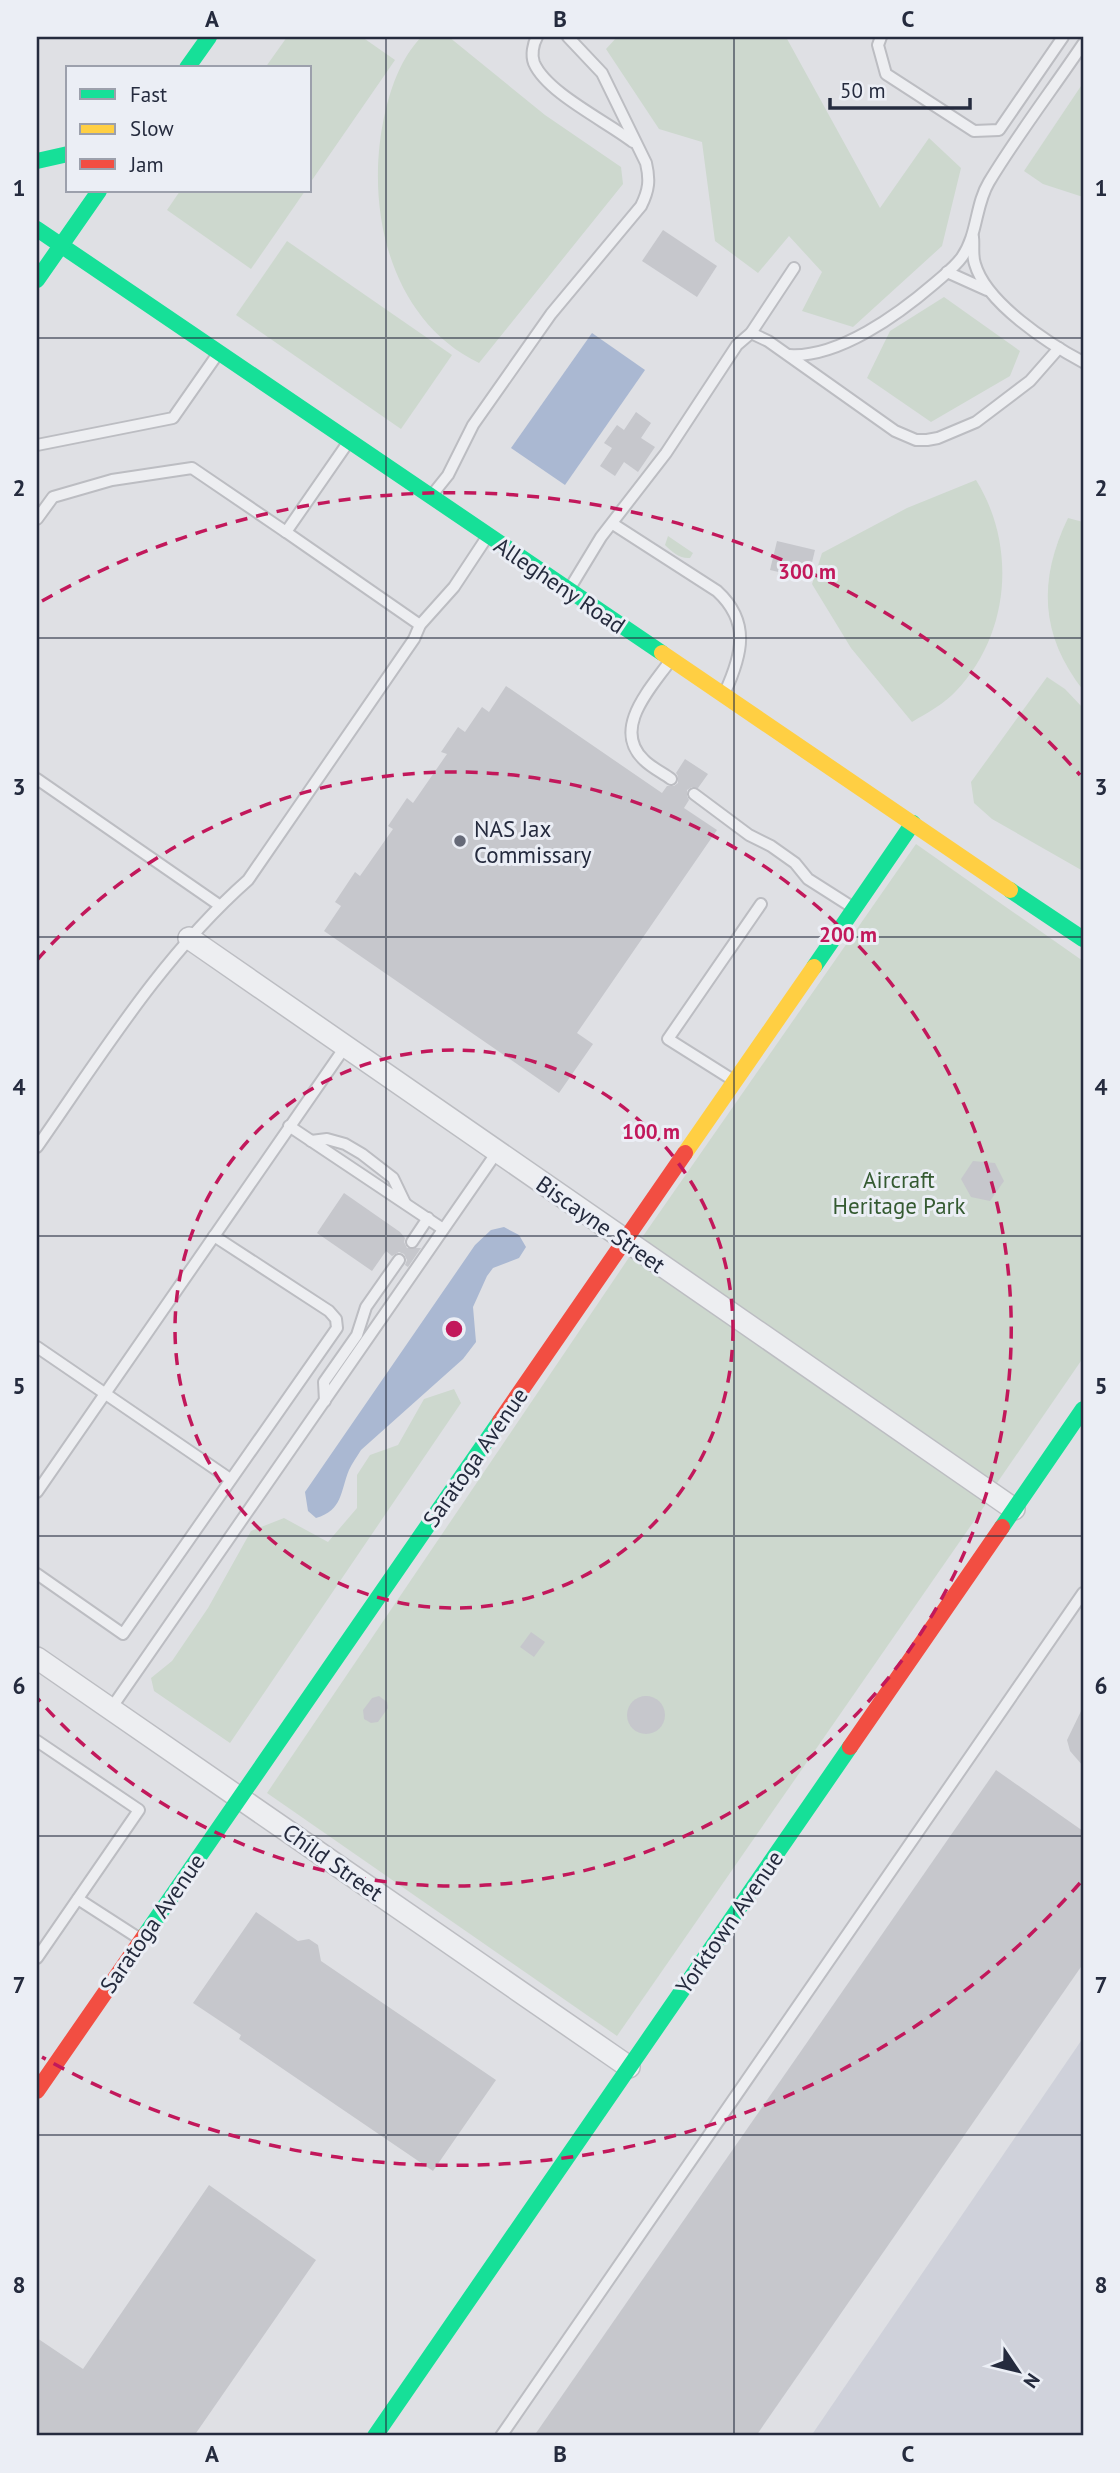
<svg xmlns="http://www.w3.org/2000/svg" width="1120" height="2473" font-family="'PT Sans',sans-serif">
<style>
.built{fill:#cfd1da}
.green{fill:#cdd8ce}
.water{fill:#aab8d2}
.building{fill:#c6c7cc}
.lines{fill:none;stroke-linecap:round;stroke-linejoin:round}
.lane-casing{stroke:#bcbdc2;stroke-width:14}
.street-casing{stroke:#bcbdc2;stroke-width:24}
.lane{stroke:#edeef1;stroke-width:10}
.street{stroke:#edeef1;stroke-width:21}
.fast{stroke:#16e098;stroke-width:16}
.slow{stroke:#ffcf43;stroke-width:16}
.jam{stroke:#f24e42;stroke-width:16}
.grid{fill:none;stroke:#252b3e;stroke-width:2;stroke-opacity:0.55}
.ring{fill:none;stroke:#c2185b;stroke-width:3.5;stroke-dasharray:12 9}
.poi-dot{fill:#666a78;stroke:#ebeef5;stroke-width:2.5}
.labels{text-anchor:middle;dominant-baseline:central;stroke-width:6;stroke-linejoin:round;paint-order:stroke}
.street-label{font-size:23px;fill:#252b3e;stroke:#ebeef5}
.poi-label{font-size:23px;fill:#252b3e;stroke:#ebeef5;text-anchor:start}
.park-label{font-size:23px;fill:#345a31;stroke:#ebeef5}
.centre{fill:#c2185b;stroke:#ebeef5;stroke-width:3.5}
.ring-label{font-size:21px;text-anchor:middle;font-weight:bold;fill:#c2185b;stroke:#ebeef5;stroke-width:6;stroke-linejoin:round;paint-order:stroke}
.neatline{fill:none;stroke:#252b3e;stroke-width:2.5}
.grid-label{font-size:23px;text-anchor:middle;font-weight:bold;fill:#252b3e}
</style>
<rect width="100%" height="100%" fill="#dfe0e4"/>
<!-- built -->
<polygon class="built" points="1083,2038 1083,2436 811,2436"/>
<!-- green -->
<g class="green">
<polygon points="287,37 362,37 395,60 310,183 310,68 265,68"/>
<path d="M421 37H449L545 115 621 167 623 184 479 363C388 319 364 204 385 113 392 84 401 59 421 37Z"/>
<polygon points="617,37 786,37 880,208 929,138 961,168 942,246 853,327 802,311 822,272 789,236 758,273 715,241 702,142 659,129 606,49"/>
<polygon points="1083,83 1083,197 1043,184 1024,171"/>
<polygon points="180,191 305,191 251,269 167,210"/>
<polygon points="287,241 452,355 401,429 236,315"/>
<polygon points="944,297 1020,351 1010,376 931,422 867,378 890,331"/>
<path d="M976 480C1017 546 1010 634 956 691 944 704 927 713 912 722L851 648 812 584 822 553 907 508Z"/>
<path d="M1068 518 1083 522V690C1040 635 1038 580 1068 518Z"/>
<path d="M668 536 693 553 690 558C680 559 672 552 665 545Z"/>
<polygon points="1047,677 1065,689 1083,708 1083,871 992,819 974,803 971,782"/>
<polygon points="916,844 1083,961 1083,1358 997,1483 641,1239"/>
<polygon points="632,1253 990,1498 617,2036 267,1793"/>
<polygon points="454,1389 461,1403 230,1743 154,1691 151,1678 172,1661 208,1608 251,1531 284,1518 328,1542 357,1508 357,1475 370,1455 398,1445 424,1399"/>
</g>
<!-- water -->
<g class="water">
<polygon points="592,333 645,370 565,485 511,448"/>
<path d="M504 1227 519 1235 526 1247 519 1258 493 1268 487 1276 473 1307 476 1342 463 1359 361 1450C357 1457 352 1463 349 1470 340 1492 343 1510 316 1518L308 1511 305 1492 475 1245 491 1230Z"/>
</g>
<!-- building -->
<g class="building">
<polygon points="663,230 717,266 697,297 642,261"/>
<polygon points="636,412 651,423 641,438 655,447 638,472 624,462 615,476 600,466 612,448 604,443 617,425 624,430"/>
<polygon points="777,541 815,550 808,579 770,570"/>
<polygon points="506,686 662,793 667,786 674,786 678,783 678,776 676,773 685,759 708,774 698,788 692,787 687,790 687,796 689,800 684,808 717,830 577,1033 593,1044 559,1093 324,931 341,906 335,902 355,872 360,876 393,829 388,826 407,798 413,803 447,754 441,752 458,727 465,732 482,707 489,712"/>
<polygon points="973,1161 995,1163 1004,1181 990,1201 971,1197 961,1179"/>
<polygon points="344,1193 400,1232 405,1238 404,1242 407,1248 421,1248 408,1267 405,1265 407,1260 404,1254 399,1252 392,1256 386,1251 372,1271 317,1233"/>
<polygon points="531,1632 545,1642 534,1657 520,1647"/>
<polygon points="379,1696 387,1702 388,1708 378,1722 371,1723 364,1719 363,1710 372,1698"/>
<circle cx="646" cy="1715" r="19"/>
<polygon points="1083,1707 1083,1766 1070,1751 1067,1740"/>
<polygon points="996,1770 1083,1831 1083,1964 756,2436 534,2436"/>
<polygon points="256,1912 298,1941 309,1939 318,1945 321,1961 496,2080 433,2171 239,2039 241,2035 193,2003"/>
<polygon points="209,2185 316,2260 194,2436 37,2436 37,2338 83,2369"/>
</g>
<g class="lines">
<defs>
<g id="lane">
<path d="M537 37C533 44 531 55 534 63 547 93 606 121 633 142"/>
<polyline points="881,37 878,45 886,74 974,131 999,130 1063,37"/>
<path d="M973 237C974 245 972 256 975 264 986 303 1049 344 1083 362"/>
<polyline points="947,272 987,290"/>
<polyline points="751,333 768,341 895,431 916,440 927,440 938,438 976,422 1030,381 1059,348"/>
<path d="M789 355C839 358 899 314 935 283 944 275 955 267 962 257 978 234 975 205 989 182 1018 134 1052 90 1083 44"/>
<polyline points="347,444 286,532 420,625"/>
<polyline points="37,445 173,418 217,355"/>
<path d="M432 495 448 475 473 425 551 314 641 206C649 190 650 180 646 163L602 73 568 37"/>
<polyline points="37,519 53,497 112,480 192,468 286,532"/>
<path d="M613 524 717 591C751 622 742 655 725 692"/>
<polyline points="570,588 601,537 666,453 737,345 751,333 794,268"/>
<path d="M670 661C651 688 611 729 644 760 652 768 663 773 671 779"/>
<polyline points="37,779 219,905"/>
<polyline points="694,794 749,835 771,846 795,863 808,879 852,907"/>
<polyline points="733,1080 668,1039 761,904"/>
<polyline points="289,1126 443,1229"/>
<polyline points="311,1141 327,1139 345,1144 362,1154 393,1178 405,1203"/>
<path d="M37 1147C102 1054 162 956 248 880L414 639 420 625 454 587 487 537"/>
<polyline points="412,1242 428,1218"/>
<polyline points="37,1347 230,1479"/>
<polyline points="325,1401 324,1382 357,1335 366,1307 399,1260"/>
<polyline points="37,1492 345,1047"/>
<polyline points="37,1574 123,1634 337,1328 336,1319 329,1311 214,1236"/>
<polyline points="110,1710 497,1152"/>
<polyline points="37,1741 139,1810 37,1958"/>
<polyline points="78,1899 140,1939"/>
<polyline points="501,2436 1083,1593"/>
</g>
<g id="street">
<polyline points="189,938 1014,1509"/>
<polyline points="37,1658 629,2067"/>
</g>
</defs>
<!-- lane casing -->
<use href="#lane" class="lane-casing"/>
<!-- street casing -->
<use href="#street" class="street-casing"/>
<!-- lane -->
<use href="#lane" class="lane"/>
<!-- street -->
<use href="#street" class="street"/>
<!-- fast -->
<g class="fast">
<polyline points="187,68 209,37"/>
<polyline points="37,161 68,154"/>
<polyline points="37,229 662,653"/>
<polyline points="37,280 99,191"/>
<polyline points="1010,890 1083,939"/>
<polyline points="814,967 913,823"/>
<polyline points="1002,1527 1083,1409"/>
<polyline points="145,1935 500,1421"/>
<polyline points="375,2436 850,1747"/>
</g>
<!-- slow -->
<g class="slow">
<polyline points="662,653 1010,890"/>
<polyline points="685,1153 814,967"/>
</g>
<!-- jam -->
<g class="jam">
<polyline points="500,1421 685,1153"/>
<polyline points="850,1747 1002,1527"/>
<polyline points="37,2091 145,1935"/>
</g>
</g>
<!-- grid -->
<path class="grid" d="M386 37V2436M734 37V2436M37 338H1083M37 638H1083M37 937H1083M37 1236H1083M37 1536H1083M37 1836H1083M37 2135H1083"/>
<!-- distance rings -->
<g class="ring">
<circle cx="454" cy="1329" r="279"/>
<path d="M37 960A557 557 0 1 1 37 1698"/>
<path d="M1080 1883A836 836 0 0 1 42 2057M42 601A836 836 0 0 1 1080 775"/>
</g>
<!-- markers -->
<circle class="poi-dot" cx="460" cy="841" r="7"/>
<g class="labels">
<!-- street labels -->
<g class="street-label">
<text transform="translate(560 585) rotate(34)">Allegheny Road</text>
<text transform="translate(601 1224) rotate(35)">Biscayne Street</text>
<text transform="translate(475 1457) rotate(-55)">Saratoga Avenue</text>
<text transform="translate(333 1862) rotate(35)">Child Street</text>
<text transform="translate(729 1922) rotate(-55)">Yorktown Avenue</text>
<text transform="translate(152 1923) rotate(-55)">Saratoga Avenue</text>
</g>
<!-- poi labels -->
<g class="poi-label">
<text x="474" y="828">NAS Jax<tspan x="474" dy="26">Commissary</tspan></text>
</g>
<!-- park labels -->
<g class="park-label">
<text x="899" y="1179">Aircraft<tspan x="899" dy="26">Heritage Park</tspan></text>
</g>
</g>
<circle cx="454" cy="1329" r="10" class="centre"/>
<g class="ring-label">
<text x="807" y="579">300 m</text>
<text x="848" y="942">200 m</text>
<text x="651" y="1139">100 m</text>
</g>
<!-- border -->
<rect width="1120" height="2473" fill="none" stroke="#ebeef5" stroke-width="77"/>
<!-- legend -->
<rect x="66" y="66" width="245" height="126" fill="#ebeef5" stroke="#9ca0ac" stroke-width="2"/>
<rect x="80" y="89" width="35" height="10" fill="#16e098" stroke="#9ca0ac" stroke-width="2"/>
<text x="130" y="102" font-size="21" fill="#252b3e">Fast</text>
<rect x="80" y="124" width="35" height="10" fill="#ffcf43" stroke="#9ca0ac" stroke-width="2"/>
<text x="130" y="136" font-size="21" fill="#252b3e">Slow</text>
<rect x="80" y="159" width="35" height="10" fill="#f24e42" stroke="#9ca0ac" stroke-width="2"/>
<text x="130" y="172" font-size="21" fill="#252b3e">Jam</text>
<!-- north arrow -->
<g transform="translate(1018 2371) rotate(125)" stroke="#ebeef5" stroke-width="5" paint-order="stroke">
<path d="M0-5L12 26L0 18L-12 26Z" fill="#252b3e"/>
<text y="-10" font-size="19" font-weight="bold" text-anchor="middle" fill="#252b3e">N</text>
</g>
<!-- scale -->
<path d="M830 98v10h140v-10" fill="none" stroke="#252b3e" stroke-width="3.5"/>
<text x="840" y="98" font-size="21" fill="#252b3e" stroke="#ebeef5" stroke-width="5" paint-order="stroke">50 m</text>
<rect x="38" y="38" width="1044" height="2396" class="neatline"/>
<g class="grid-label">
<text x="212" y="27">A</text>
<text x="560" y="27">B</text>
<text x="908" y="27">C</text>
<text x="19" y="196">1</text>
<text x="1101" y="196">1</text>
<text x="19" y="496">2</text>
<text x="1101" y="496">2</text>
<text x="19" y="795">3</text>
<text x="1101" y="795">3</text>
<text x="19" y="1095">4</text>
<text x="1101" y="1095">4</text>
<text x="19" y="1394">5</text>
<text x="1101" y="1394">5</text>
<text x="19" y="1694">6</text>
<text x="1101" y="1694">6</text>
<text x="19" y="1993">7</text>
<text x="1101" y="1993">7</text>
<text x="19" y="2293">8</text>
<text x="1101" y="2293">8</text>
<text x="212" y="2462">A</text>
<text x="560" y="2462">B</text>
<text x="908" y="2462">C</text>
</g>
</svg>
